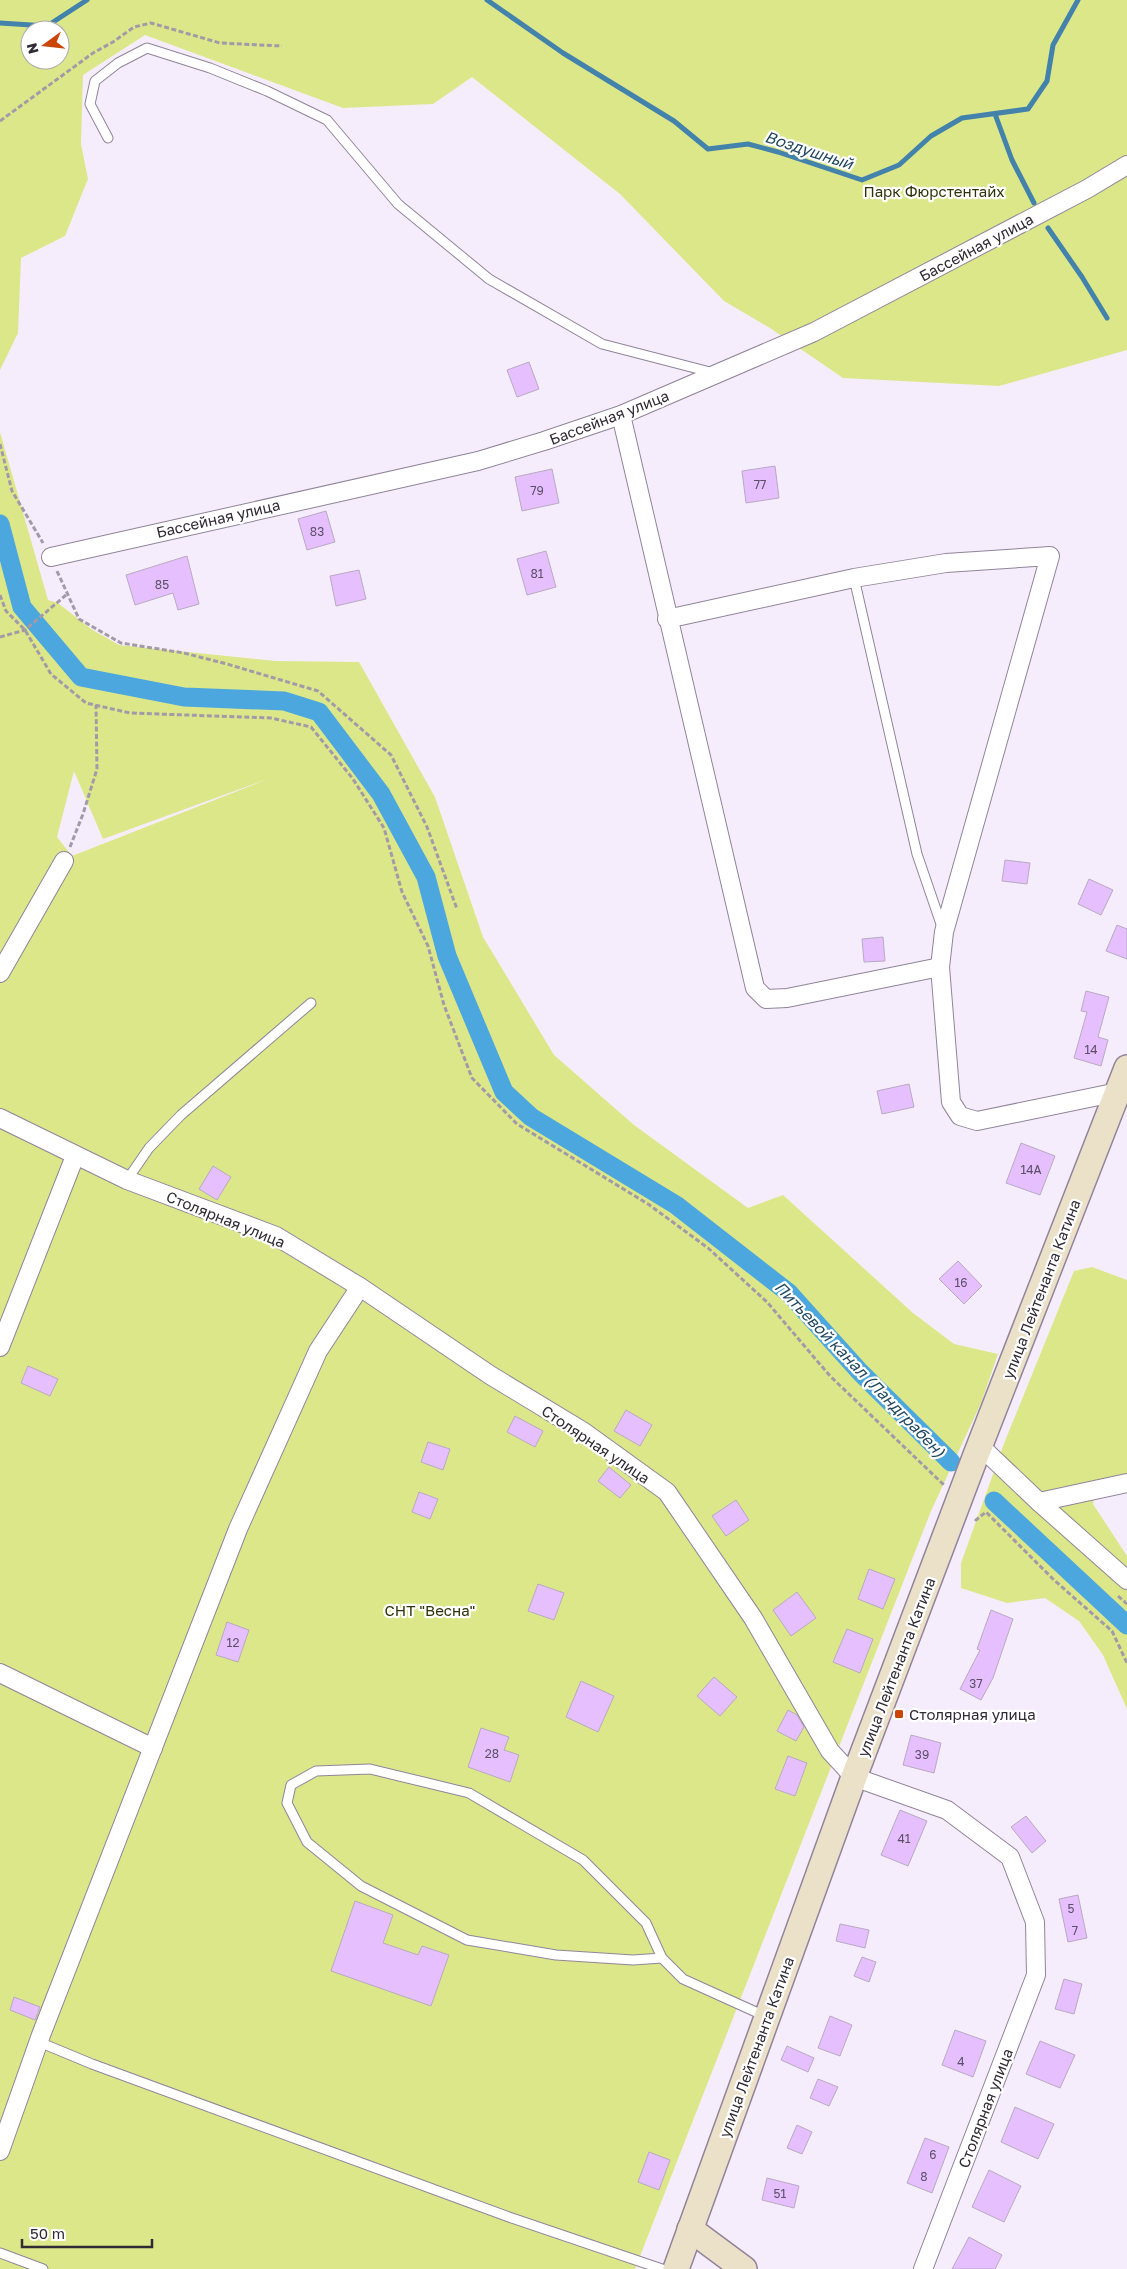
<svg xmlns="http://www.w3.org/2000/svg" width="1127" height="2269" font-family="'Golos Text',sans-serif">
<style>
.green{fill:#dce78a;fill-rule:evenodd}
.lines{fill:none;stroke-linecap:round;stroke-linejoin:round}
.stream{stroke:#4382ab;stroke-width:5}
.canal{stroke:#4ca7de;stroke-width:19}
.building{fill:#e5bffe;stroke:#b8aac1}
.lane-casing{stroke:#91849a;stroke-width:11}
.street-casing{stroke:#91849a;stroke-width:20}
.secondary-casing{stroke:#91849a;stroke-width:28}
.path{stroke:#a29ba7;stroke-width:3;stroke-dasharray:5 2.5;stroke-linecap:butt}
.lane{stroke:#fff;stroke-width:9}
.street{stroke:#fff;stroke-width:18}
.secondary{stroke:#ebe0c8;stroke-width:25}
.poi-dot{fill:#cb4508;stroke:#fff;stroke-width:2}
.labels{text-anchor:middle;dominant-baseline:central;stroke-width:4.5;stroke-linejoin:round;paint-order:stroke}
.number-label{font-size:12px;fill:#5c4f66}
.park-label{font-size:15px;fill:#2f330a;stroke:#fff}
.street-label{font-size:15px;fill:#2f2a33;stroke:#fff}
.poi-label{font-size:15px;fill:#2f2a33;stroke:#fff;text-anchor:start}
.water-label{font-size:16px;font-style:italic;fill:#224860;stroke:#fff}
</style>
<rect width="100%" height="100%" fill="#f6edfc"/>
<!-- green -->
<g class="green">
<path d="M0 0H1127V350L999 386 843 378 770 328 724 301 620 194 472 77 433 104 343 108 145 35 83 75 81 144 88 179 65 236 21 258 18 333 0 370ZM30 30H60V60H30Z"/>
<path d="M0 432 48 600 58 603 91 629 119 645 276 661 359 662 435 797 483 937 554 1055 634 1125 748 1208 783 1195 913 1313 954 1344 998 1354 981 1403 931 1511 635 2269H0ZM74 771 103 839 268 779 72 856 57 837Z"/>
<polygon points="1092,1267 1127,1280 1127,1477 1097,1483 1093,1504 1127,1556 1127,1709 1103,1655 1079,1621 1045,1598 1007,1603 961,1588 961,1563 1005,1441 1074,1271"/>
</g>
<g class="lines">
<!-- stream -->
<g class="stream">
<polyline points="487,0 563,53 674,121 708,149 748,144 778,152 862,180 899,165 931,136 962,118 1028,109 1047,81 1053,45 1078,0"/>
<polyline points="0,23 47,26 87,0"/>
<polyline points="995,114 1012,160 1034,203"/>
<polyline points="1048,228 1082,277 1107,318"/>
</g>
<!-- canal -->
<g class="canal">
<polyline points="0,524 22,607 81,677 184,697 284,701 319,712 381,794 426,877 447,956 504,1092 531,1117 676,1205 789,1293 860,1372 951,1462"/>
<polyline points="994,1501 1127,1625"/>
</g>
</g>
<!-- building -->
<g class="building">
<polygon points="529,362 539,389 517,397 507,370"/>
<polygon points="775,466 779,498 746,503 742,471"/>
<polygon points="552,469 559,503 522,511 515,477"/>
<polygon points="326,511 335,542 307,550 298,519"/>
<polygon points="546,551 556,587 527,595 517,559"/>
<polygon points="187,556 199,604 178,610 173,593 135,605 126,575"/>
<polygon points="359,570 366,599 336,606 330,576"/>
<polygon points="1005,860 1030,863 1027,884 1002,881"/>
<polygon points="1089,879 1113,890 1101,915 1078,904"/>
<polygon points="1117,925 1127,929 1127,959 1106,951"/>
<polygon points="883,937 885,961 864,962 862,939"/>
<polygon points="1086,991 1109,997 1098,1037 1108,1040 1101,1066 1074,1058 1087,1012 1081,1011"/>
<polygon points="909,1084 914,1107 882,1114 877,1091"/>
<polygon points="1021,1143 1055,1156 1040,1195 1006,1183"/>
<polygon points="213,1166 231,1177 217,1200 199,1189"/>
<polygon points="958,1261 982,1286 964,1304 939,1279"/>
<polygon points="28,1366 58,1379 50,1396 21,1383"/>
<polygon points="626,1410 652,1425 640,1446 614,1431"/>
<polygon points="515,1416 543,1431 535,1447 507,1432"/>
<polygon points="428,1442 450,1449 443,1470 421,1462"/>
<polygon points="609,1467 631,1485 620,1498 598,1481"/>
<polygon points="419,1492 438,1499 430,1519 412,1512"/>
<polygon points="736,1500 749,1520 726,1536 712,1516"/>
<polygon points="869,1569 895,1579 883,1609 858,1599"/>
<polygon points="538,1584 564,1593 554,1620 528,1611"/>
<polygon points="797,1592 816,1618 791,1636 773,1610"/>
<polygon points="991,1610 1013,1619 993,1678 981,1700 960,1689 980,1650 977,1649"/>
<polygon points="227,1622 249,1630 238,1662 216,1655"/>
<polygon points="847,1629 873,1639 860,1673 833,1662"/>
<polygon points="714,1677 737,1697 720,1716 697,1696"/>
<polygon points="581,1681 614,1696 598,1732 566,1717"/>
<polygon points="788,1710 797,1715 804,1727 796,1741 777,1731"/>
<polygon points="481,1728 509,1737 504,1750 519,1755 510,1782 468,1767"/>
<polygon points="911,1735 941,1743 934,1773 903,1765"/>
<polygon points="788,1756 807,1763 795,1796 775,1789"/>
<polygon points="900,1810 927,1821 908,1866 881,1855"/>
<polygon points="1026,1816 1046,1841 1032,1853 1011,1827"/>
<polygon points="1078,1895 1087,1938 1068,1942 1059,1899"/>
<polygon points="355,1901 393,1915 383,1943 418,1955 422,1946 449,1955 431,2006 331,1971"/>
<polygon points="840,1924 869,1930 865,1948 836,1941"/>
<polygon points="862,1957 876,1962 869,1982 854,1976"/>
<polygon points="1064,1979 1082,1984 1074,2014 1055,2009"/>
<polygon points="14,1997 40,2007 35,2020 10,2010"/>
<polygon points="830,2016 852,2025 840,2056 818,2048"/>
<polygon points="955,2030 986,2041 973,2077 942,2065"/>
<polygon points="1040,2041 1075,2055 1060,2088 1026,2074"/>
<polygon points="787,2046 814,2058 808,2072 781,2060"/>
<polygon points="818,2079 838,2087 829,2106 810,2098"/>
<polygon points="1015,2107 1054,2124 1038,2159 1001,2142"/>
<polygon points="797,2125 812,2132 802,2154 787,2148"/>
<polygon points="925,2138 949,2147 932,2193 907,2183"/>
<polygon points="649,2152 670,2160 659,2190 638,2182"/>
<polygon points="989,2170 1021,2186 1004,2222 972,2207"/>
<polygon points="767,2178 799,2186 794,2208 762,2200"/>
<polygon points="969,2237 1002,2255 995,2269 952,2269"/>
</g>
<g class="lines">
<defs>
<g id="lane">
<polyline points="108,138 90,104 95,81 118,63 147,48 210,68 267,91 327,120 398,204 489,279 602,344 714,373"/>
<polyline points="854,578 917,854 942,927"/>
<polyline points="127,1180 149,1148 181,1115 311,1003"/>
<polyline points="662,1958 633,1960 556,1955 467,1940 361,1886 307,1842 287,1803 291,1785 316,1771 370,1769 469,1793 583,1860 646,1923 662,1958 683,1979 767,2017"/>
<polyline points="39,2042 92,2064 509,2217 662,2269"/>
<polyline points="0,2253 43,2269"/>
</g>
<g id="street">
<polyline points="621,415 755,988 766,999 787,998 940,967"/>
<polyline points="51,557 478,461 544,441 621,415 814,332 1087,189 1127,165"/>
<polyline points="667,619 854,578 946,563 1050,556 944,932 940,967 951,1102 960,1116 977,1121 1118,1092"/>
<polyline points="0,973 64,861"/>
<polyline points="0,1118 127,1180 276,1236 360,1287 490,1375 584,1432 667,1492 753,1618 830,1751 854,1777 947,1810 1010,1857 1035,1922 1036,1975 923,2269"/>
<polyline points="0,1347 75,1156"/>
<polyline points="980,1446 1039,1502 1127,1483"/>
<polyline points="1039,1502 1127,1580"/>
<polyline points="0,1673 153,1748"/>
<polyline points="0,2151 41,2035 238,1529 318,1351 360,1287"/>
</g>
<g id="secondary">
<polyline points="690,2229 744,2269"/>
<polyline points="676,2269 854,1777 976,1455 1127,1068"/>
</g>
</defs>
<!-- lane casing -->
<use href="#lane" class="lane-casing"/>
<!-- street casing -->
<use href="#street" class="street-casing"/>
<!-- secondary casing -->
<use href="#secondary" class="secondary-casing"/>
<!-- path -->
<g class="path">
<polyline points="0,121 93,53 113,42 134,27 151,23 220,43 282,46"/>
<polyline points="0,444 12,491 43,543"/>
<polyline points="57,571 79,619 121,643 184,653 227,664 318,691 391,755 427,827 457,909"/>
<polyline points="0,595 6,611 25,630 51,674 86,703 130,713 271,718 311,727 353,779 384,828 402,892 428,946 444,1005 472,1078 517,1124 648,1204 708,1248 767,1302 830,1376 944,1485"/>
<polyline points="0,637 25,630 66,595"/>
<polyline points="70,847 83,814 97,769 96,705"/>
<polyline points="975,1519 976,1520 986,1512 1054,1580 1112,1631 1127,1663"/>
<polyline points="1118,1596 1127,1604"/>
</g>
<!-- lane -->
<use href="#lane" class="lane"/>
<!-- street -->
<use href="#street" class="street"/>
<!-- secondary -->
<use href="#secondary" class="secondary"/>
</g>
<!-- markers -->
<rect class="poi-dot" x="894" y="1709" width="10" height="10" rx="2.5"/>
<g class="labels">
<!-- number labels -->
<g class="number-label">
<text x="760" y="484">77</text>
<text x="537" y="490">79</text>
<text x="317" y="531">83</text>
<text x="537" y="573">81</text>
<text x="162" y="584">85</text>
<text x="1091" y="1049">14</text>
<text x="1031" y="1169">14А</text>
<text x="961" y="1282">16</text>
<text x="233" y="1642">12</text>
<text x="976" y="1683">37</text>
<text x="492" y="1753">28</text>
<text x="922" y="1754">39</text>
<text x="904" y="1838">41</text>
<text x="1071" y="1908">5</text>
<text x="1075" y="1930">7</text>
<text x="961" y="2061">4</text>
<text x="933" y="2154">6</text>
<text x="924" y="2176">8</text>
<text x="780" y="2193">51</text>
</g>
<!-- park labels -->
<g class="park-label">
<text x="934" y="191">Парк Фюрстентайх</text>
<text x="430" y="1610">СНТ "Весна"</text>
</g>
<!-- street labels -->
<g class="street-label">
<text transform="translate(976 247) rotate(-28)">Бассейная улица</text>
<text transform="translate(609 417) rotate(-21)">Бассейная улица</text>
<text transform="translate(218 518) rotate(-13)">Бассейная улица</text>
<text transform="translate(226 1219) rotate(22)">Столярная улица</text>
<text transform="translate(1041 1289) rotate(-69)">улица Лейтенанта Катина</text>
<text transform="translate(596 1444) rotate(34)">Столярная улица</text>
<text transform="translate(896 1667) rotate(-69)">улица Лейтенанта Катина</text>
<text transform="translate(756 2047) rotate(-70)">улица Лейтенанта Катина</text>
<text transform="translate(985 2108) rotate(-69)">Столярная улица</text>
</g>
<!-- poi labels -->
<g class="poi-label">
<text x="909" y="1714">Столярная улица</text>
</g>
<!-- water labels -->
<g class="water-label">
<text transform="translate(809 150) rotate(18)">Воздушный</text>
<text transform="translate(860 1369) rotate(46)">Питьевой канал (Ландграбен)</text>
</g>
</g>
<!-- north arrow -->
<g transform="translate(45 45) rotate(255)"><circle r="24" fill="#ffffff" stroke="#acaaad"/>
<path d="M0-4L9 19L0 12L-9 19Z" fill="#cb4508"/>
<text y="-8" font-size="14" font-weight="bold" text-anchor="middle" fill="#2f2a33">N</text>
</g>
<!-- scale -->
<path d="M22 2239v8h130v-8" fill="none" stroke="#2f2a33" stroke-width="2.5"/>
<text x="30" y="2239" font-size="15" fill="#2f2a33" stroke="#ffffff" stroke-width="4" paint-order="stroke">50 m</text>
</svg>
